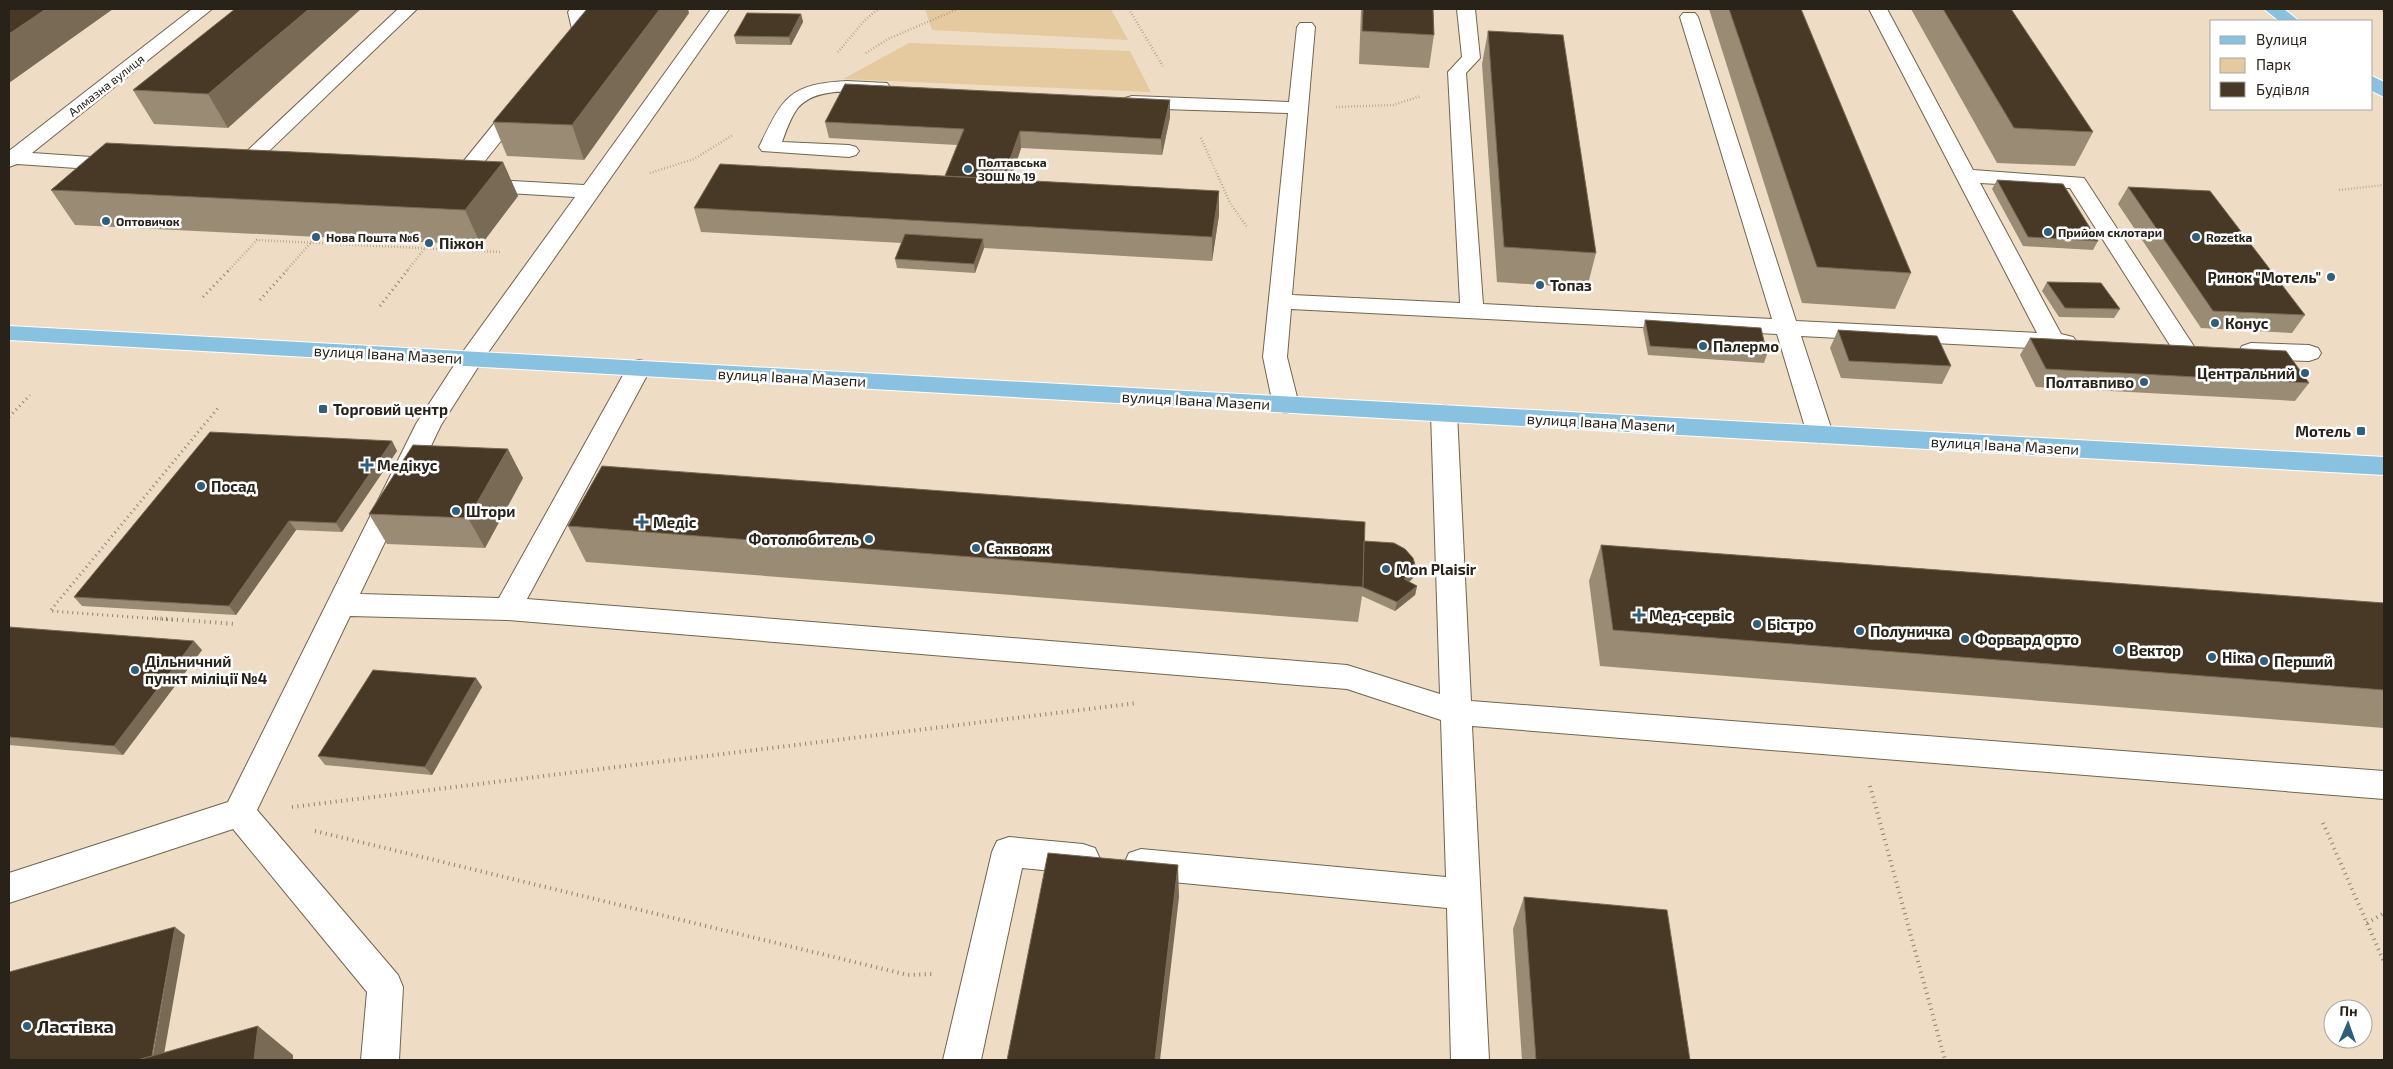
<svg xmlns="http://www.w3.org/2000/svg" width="2393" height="1069" font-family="'Exo 2',sans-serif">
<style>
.green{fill:#e5caa0}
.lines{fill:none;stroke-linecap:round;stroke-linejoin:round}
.minor-casing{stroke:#72644e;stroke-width:2}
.major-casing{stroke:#fff;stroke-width:2}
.path-far2{stroke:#8d8270;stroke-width:2.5;stroke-dasharray:0.5 2.5;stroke-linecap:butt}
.path-far1{stroke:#8d8270;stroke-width:3;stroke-dasharray:1 4;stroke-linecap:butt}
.path{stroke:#8d8270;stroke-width:4;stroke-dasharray:1 4.5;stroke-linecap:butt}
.minor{fill:#fff;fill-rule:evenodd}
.major{fill:#89c1e0;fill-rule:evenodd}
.wall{fill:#9a8b74}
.shaded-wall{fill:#796a55}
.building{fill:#473925;stroke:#796a55}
.poi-dot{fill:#2e5f7d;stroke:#fff;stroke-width:2}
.labels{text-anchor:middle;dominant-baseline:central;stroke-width:5;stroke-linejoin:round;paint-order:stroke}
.far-street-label{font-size:12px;fill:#282219;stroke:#fff}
.far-poi-label{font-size:12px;font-weight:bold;fill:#282219;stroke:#fff;text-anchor:start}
.poi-label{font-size:15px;font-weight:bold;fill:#282219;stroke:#fff;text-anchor:start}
.street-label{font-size:15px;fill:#282219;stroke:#fff}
.near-poi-label{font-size:18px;font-weight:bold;fill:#282219;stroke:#fff;text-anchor:start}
</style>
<rect width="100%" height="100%" fill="#eeddc4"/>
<!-- green -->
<g class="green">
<polygon points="925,9 1111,9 1128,40 932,30"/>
<polygon points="909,43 1130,51 1151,92 843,79"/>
</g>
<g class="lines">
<defs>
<g id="minor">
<polygon points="192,9 212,9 32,153 121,159 128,161 131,165 128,169 121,171 17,164 9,167 9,151"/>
<polygon points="398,9 417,9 244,175 237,177 230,175 227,171 230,167"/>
<path d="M570 9H588L586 12 590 30C582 42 573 58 557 54L555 50 572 29 568 12Z"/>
<path d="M711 9H729L480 364 441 425 360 594 499 598 627 368 630 362 639 360 648 362 651 368 527 599 1347 665 1440 694 1431 413 1435 407 1444 405 1453 407 1457 413 1471 701 2384 771V799L1472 726 1489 1060H1451L1447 908 1141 879 1129 875 1124 864 1129 853 1141 849 1446 877 1441 720 1347 689 507 620 350 616 257 810 398 975 403 987 399 1060H361L367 992 233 829 9 903V873L228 802 416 424 462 353 575 197 476 191 469 189 466 185 468 182C462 189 457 191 448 188L445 184 514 99 521 97 528 99 531 103 469 181 476 179 584 185Z"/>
<polygon points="1457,9 1475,9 1480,58 1466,73 1483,304 1772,319 1680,17 1683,13 1695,13 1698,17 1796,321 2037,333 1869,9 1887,9 1973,170 2084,178 2195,348 2191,353 2183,356 2175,353 2070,188 1980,183 2061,334 2073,337 2077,342 2073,347 2065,350 1801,336 1833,434 1829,440 1820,443 1811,440 1807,434 1777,334 1291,309 1287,357 1299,405 1295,411 1286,413 1277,411 1273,405 1263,357 1288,113 1132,108 1125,106 1122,102 1125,98 1132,96 1289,102 1297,27 1300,23 1312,23 1315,27 1292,295 1460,303 1448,72 1462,57"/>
<path d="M847 81 887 83 890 87 887 91 880 93C855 92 815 86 797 109 790 119 786 131 782 142L849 145 856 147 859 151 856 155 849 157 762 151 759 147C783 98 788 84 847 81Z"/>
<polygon points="2251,343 2309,345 2318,348 2321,353 2318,358 2309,361 2251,359 2242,356 2239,351 2242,346"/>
<polygon points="1009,837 1083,844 1095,848 1100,859 1095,870 1083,874 1022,868 981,1060 943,1060 992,852 997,841"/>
</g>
<g id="major">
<polygon points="2264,9 2284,9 2299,21 2279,21"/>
<polygon points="2372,76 2384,82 2384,97 2372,91"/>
<polygon points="9,326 2384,457 2384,475 9,340"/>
</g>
</defs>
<!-- minor casing -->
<use href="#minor" class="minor-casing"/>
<!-- major casing -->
<use href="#major" class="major-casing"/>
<!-- path-far2 -->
<g class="path-far2">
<polyline points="1129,9 1164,68"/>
<polyline points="2380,9 2384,12"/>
<polyline points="838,52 864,21 878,9"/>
<polyline points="866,53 888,39 958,9"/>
<polyline points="1336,107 1393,105 1421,96"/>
<polyline points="1201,138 1230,203 1247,227"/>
<polyline points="650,173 694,159 733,135"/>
<polyline points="2339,190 2384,185"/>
<polyline points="228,271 257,240 500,252"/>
<polyline points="286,271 316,237"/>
<polyline points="407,271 429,243"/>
</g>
<!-- path-far1 -->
<g class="path-far1">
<polyline points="203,297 229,270"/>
<polyline points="260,300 287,270"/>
<polyline points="380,306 408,270"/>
<polyline points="9,417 30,395"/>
<polyline points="173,620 50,611 218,408"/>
</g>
<!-- path -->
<g class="path">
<polyline points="155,618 235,624"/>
<polyline points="1870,786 1945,1060"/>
<polyline points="292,807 1137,703"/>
<polyline points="2323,823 2384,962"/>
<polyline points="315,831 908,975 934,974"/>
<polyline points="2367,923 2384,913"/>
</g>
<!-- minor -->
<use href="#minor" class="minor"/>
<!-- major -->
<use href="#major" class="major"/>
</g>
<!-- wall -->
<g class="wall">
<polygon points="235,9 228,128 154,124 133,90"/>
<polygon points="1361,9 1433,9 1434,35 1429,68 1359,64"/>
<polygon points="1709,9 1801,9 1911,273 1895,309 1802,303"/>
<polygon points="1911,9 2011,9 2093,132 2075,166 1997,163"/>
<polygon points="689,13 584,160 507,156 493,122"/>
<polygon points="801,14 803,22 791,45 736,44 734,36"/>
<polygon points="1488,31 1596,253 1587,288 1497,282 1482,64"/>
<polygon points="1170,117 1162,155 1021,148 1011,180 1219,191 1219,215 1212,261 984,248 975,273 897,268 895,259 902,243 701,232 694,208 945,176 957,145 829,138 825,122"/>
<polygon points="503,162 518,196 481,245 75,225 51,190"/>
<polygon points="1997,180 2098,241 2093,250 2023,246 1992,189"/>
<polygon points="2128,187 2305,315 2292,333 2201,328 2118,204"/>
<polygon points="2047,282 2120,309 2114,318 2059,317 2042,291"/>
<polygon points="1645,320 1767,354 1764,363 1648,355 1643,329"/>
<polygon points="1838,330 1951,366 1942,384 1841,378 1830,348"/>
<polygon points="2030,338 2309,383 2295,401 2036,387 2020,355"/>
<polygon points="392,441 397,451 342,532 296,530 236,615 82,606 74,597"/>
<polygon points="523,478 485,548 387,544 369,514"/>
<polygon points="568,526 1364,541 1414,577 1409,582 1417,586 1415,595 1395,611 1362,596 1358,622 586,562"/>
<polygon points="1601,545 2384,603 2384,728 1600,666 1589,581"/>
<polygon points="9,627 202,650 123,755 9,745"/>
<polygon points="476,678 482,687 432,775 325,765 318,756"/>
<polygon points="1524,897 1690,1060 1522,1060 1513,929"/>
</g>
<!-- shaded-wall -->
<g class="shaded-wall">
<polygon points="46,9 113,9 9,83 9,34"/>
<polygon points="309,9 361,9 228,128 208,94"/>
<polygon points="660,9 688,9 689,13 584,160 572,125"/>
<polygon points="801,14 803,22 791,45 789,37"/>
<polygon points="1170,100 1170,117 1162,155 1161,139"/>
<polygon points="1020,131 1021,148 1003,203 1001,186"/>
<polygon points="503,162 518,196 481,245 465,210"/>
<polygon points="1219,191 1219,215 1212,261 1212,237"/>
<polygon points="983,239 984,248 975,273 974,264"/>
<polygon points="392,441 397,451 342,532 336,523"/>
<polygon points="508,449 523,478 485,548 468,518"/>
<polygon points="289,521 296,530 236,615 229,606"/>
<polygon points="1416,568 1414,577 1403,588 1404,579"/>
<polygon points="1417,586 1415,595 1395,611 1397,602"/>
<polygon points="194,641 202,650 123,755 114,746"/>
<polygon points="476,678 482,687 432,775 425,767"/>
<polygon points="1178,865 1179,897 1160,1060 1155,1060"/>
<polygon points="175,927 185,935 163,1060 152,1060"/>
<polygon points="258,1026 293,1055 293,1060 254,1060"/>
</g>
<!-- building -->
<g class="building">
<polygon points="9,9 46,9 9,34"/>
<polygon points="235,9 309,9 208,94 133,90"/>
<polygon points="587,9 660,9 572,125 493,122"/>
<polygon points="1363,9 1433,9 1434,35 1362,31"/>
<polygon points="1729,9 1801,9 1911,273 1817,267"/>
<polygon points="1943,9 2011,9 2093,132 2014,128"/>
<polygon points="747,13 801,14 789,37 734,36"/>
<polygon points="1488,31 1563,35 1596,253 1504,247"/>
<polygon points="845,84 1170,100 1161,139 1020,131 1003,179 945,176 964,129 825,122"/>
<polygon points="106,143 503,162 465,210 51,190"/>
<polygon points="720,164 1219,191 1212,237 694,208"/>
<polygon points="1997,180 2063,184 2098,241 2028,237"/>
<polygon points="2128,187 2210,191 2305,315 2213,311"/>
<polygon points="905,234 983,239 974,264 895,259"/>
<polygon points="2047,282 2101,283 2120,309 2065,308"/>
<polygon points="1645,320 1761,328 1767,354 1650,346"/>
<polygon points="1838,330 1937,336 1951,366 1849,361"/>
<polygon points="2030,338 2286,351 2309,383 2046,369"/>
<polygon points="210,432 392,441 336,523 289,521 229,606 74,597"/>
<polygon points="413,445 508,449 468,518 369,514"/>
<polygon points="602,466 1365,522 1363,587 568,526"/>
<polygon points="1364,541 1394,543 1405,549 1413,558 1416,568 1404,579 1417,586 1397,602 1362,587 1363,587"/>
<polygon points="1601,545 2384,603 2384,690 1613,630"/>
<polygon points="9,627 194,641 114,746 9,737"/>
<polygon points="373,670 476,678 425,767 318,756"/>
<polygon points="1048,853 1178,865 1155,1060 1007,1060"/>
<polygon points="1524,897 1667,910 1690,1060 1536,1060"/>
<polygon points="175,927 152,1056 138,1060 9,1060 9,972"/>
<polygon points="258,1026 254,1060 138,1060"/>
</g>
<!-- markers -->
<g class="poi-dot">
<circle cx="968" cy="169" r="5"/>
<circle cx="106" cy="221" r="5"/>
<circle cx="2048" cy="232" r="5"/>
<circle cx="316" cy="237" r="5"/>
<circle cx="2196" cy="237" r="5"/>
<circle cx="429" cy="243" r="5"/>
<circle cx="2331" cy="277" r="5"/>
<circle cx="1540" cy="285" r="5"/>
<circle cx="2215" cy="323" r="5"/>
<circle cx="1703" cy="346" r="5"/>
<circle cx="2305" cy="373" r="5"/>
<circle cx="2144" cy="382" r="5"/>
<rect x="318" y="404" width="10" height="10" rx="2.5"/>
<rect x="2356" y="426" width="10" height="10" rx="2.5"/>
<path d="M364.5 457.5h5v5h5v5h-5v5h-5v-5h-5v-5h5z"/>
<circle cx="201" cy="486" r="5"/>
<circle cx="456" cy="511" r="5"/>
<path d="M639.5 514.5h5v5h5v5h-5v5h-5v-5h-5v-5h5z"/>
<circle cx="869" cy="539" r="5"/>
<circle cx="976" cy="548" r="5"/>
<circle cx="1386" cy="569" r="5"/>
<path d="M1636.5 607.5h5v5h5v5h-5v5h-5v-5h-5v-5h5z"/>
<circle cx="1757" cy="624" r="5"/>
<circle cx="1860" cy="631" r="5"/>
<circle cx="1965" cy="639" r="5"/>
<circle cx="2119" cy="650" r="5"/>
<circle cx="2212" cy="657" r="5"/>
<circle cx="2264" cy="661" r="5"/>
<circle cx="135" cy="670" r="5"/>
<circle cx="27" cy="1026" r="5"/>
</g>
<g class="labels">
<!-- far-street labels -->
<g class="far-street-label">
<text transform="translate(106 85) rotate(-38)">Алмазна вулиця</text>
</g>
<!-- far-poi labels -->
<g class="far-poi-label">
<text x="978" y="162">Полтавська<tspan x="978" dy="14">ЗОШ № 19</tspan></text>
<text x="116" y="221">Оптовичок</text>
<text x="2058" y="232">Прийом склотари</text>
<text x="326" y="237">Нова Пошта №6</text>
<text x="2206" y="237">Rozetka</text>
</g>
<!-- poi labels -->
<g class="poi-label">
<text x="439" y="243">Піжон</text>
<text x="2321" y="277" text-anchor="end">Ринок "Мотель"</text>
<text x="1550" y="285">Топаз</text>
<text x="2225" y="323">Конус</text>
<text x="1713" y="346">Палермо</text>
<text x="2295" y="373" text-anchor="end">Центральний</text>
<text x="2134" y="382" text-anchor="end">Полтавпиво</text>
<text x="333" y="409">Торговий центр</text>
<text x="2351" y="431" text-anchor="end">Мотель</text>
<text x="377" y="465">Медікус</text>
<text x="211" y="486">Посад</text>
<text x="466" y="511">Штори</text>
<text x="653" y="522">Медіс</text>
<text x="859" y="539" text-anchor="end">Фотолюбитель</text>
<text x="986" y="548">Саквояж</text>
<text x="1396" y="569">Mon Plaisir</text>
<text x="1649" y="615">Мед-сервіс</text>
<text x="1767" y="624">Бістро</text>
<text x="1870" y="631">Полуничка</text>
<text x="1975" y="639">Форвард орто</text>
<text x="2129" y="650">Вектор</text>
<text x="2222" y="657">Ніка</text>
<text x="145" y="661">Дільничний<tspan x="145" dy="17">пункт міліції №4</tspan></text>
<text x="2274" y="661">Перший</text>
</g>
<!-- street labels -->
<g class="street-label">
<text transform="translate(388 354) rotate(3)">вулиця Івана Мазепи</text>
<text transform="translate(792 377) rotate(3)">вулиця Івана Мазепи</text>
<text transform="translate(1196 400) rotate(3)">вулиця Івана Мазепи</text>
<text transform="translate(1601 422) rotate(3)">вулиця Івана Мазепи</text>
<text transform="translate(2005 445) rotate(3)">вулиця Івана Мазепи</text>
</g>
<!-- near-poi labels -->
<g class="near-poi-label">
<text x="37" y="1026">Ластівка</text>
</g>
</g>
<!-- border -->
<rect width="2393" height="1069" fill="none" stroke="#282219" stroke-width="20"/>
<!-- legend -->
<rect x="2210" y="20" width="162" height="90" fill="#ffffff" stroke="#a9a7a3"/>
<rect x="2220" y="36" width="25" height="8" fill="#89c1e0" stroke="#a9a7a3"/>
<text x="2256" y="45" font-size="15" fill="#282219">Вулиця</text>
<rect x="2220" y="58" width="25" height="15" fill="#e5caa0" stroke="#a9a7a3"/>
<text x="2256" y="70" font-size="15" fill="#282219">Парк</text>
<rect x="2220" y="82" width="25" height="15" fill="#473925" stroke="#a9a7a3"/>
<text x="2256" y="95" font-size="15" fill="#282219">Будівля</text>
<!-- north arrow -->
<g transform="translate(2348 1024) rotate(2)"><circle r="24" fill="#ffffff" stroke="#a9a7a3"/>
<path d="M0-4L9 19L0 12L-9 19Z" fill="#2e5f7d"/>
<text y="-8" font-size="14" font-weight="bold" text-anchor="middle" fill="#282219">Пн</text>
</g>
</svg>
